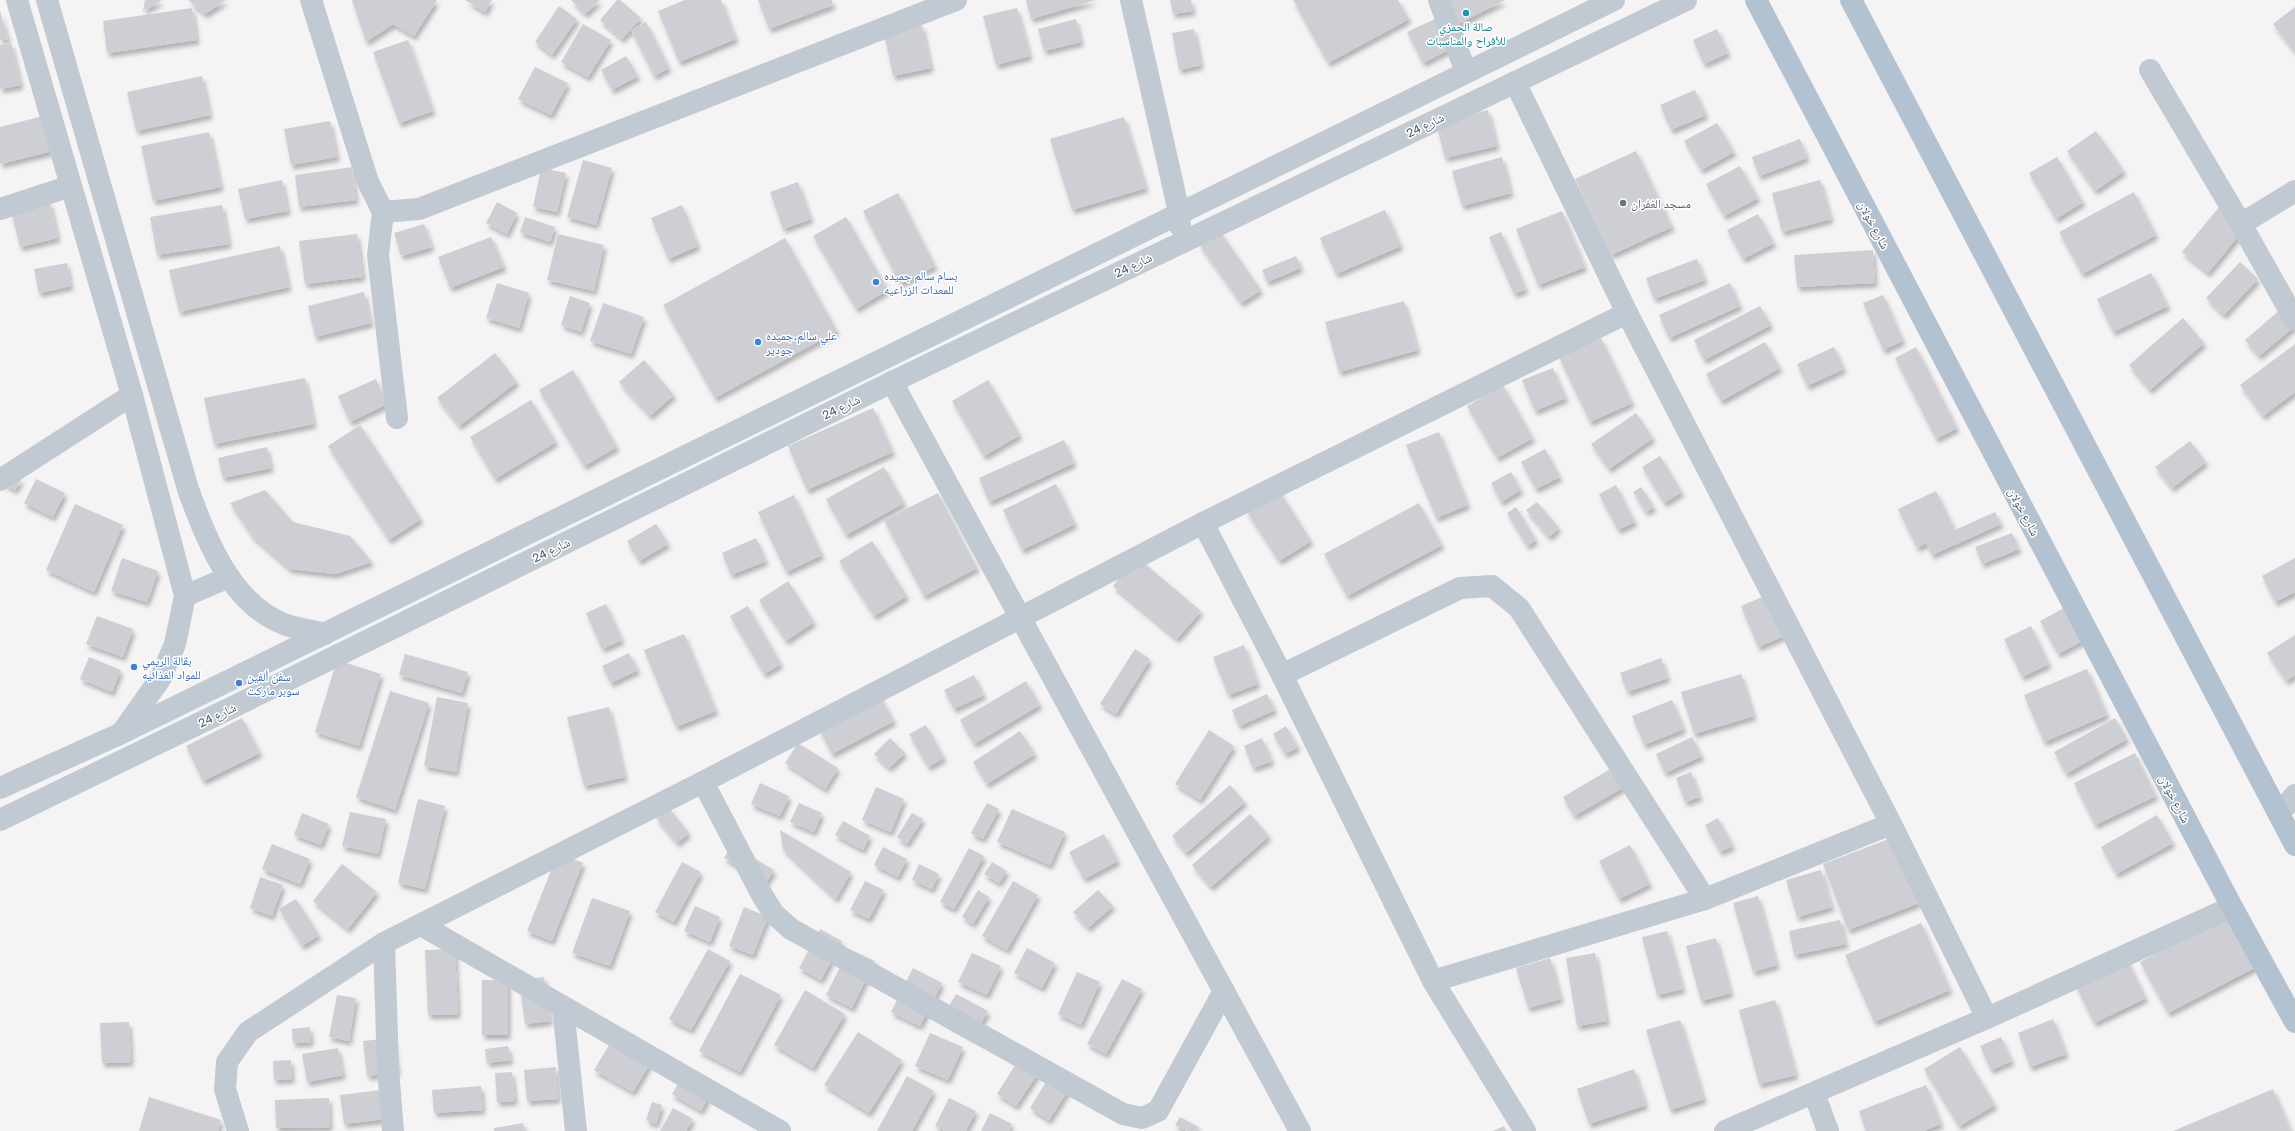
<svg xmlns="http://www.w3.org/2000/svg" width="2295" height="1131" font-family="'Golos Text','Noto Naskh Arabic',sans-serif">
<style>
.building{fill:#cdcfd5;filter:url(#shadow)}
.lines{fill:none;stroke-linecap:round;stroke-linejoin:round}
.minor{stroke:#c1cad2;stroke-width:22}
.major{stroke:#b3c2d1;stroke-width:22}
.culture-dot{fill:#0f9aa8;stroke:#fff;stroke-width:1.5}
.worship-dot{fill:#6b7280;stroke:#fff;stroke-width:1.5}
.shop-dot{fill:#3f7fe0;stroke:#fff;stroke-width:1.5}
.labels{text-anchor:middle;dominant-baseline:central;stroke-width:3;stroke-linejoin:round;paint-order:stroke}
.culture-label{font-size:12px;fill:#0d838f;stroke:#fff}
.street-label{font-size:12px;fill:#4a5661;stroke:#fff}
.worship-label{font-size:12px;fill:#5b616d;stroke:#fff;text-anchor:start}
.shop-label{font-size:12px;fill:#366cbe;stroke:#fff;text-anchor:start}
</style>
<defs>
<filter id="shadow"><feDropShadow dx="2.5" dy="4.5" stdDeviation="2" flood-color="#0004"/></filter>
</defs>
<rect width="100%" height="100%" fill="#f5f3f3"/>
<!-- building -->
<g class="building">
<polygon points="145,0 162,0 143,11"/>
<polygon points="188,0 226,0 205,14"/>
<polygon points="352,0 437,0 414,36 393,24 366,42"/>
<polygon points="465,0 492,0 485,12"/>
<polygon points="571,0 600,0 585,14"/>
<polygon points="617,0 620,0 641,18 622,39 600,20"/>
<polygon points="685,0 721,0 736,39 679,62 658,11"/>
<polygon points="758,0 832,0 833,5 769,29"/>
<polygon points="1026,0 1096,0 1031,19"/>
<polygon points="1170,0 1191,0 1193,11 1173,14"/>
<polygon points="1293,0 1398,0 1409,19 1328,63"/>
<polygon points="1448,0 1505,0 1456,25"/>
<polygon points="559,6 577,19 552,55 535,42"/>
<polygon points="2295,7 2295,52 2273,24"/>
<polygon points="192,8 197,40 107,53 103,21"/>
<polygon points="1017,8 1030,56 996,65 983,16"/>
<polygon points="0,11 8,39 0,40"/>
<polygon points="1076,19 1081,42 1044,51 1038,29"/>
<polygon points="1435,19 1450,49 1423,63 1407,32"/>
<polygon points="646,22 669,68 654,76 631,30"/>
<polygon points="583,24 611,40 588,77 561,62"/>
<polygon points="922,25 931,68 893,76 884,33"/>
<polygon points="1194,29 1201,65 1179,70 1172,33"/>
<polygon points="1717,29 1728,53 1704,64 1693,40"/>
<polygon points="408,40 433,111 399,123 373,52"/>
<polygon points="11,43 21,85 0,89 0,45"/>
<polygon points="626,56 638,76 612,90 601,70"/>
<polygon points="535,67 568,83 551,115 518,99"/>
<polygon points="202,76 210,115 136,131 127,92"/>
<polygon points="1695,90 1706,115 1671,130 1660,105"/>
<polygon points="1488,110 1497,146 1445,158 1436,123"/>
<polygon points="43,116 53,151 0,164 0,127"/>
<polygon points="1124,117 1146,188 1072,210 1050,139"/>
<polygon points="330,121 337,157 291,165 284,129"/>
<polygon points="1717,123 1734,152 1701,170 1684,141"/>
<polygon points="2096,131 2124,171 2095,191 2067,151"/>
<polygon points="209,132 221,187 153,201 141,146"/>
<polygon points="1800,139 1807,158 1759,176 1752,157"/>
<polygon points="1636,151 1672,227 1611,255 1575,179"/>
<polygon points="1502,157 1511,193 1462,206 1452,171"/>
<polygon points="2057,157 2083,202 2056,219 2029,173"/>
<polygon points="583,160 612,168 596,225 567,217"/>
<polygon points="1740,166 1758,198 1724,216 1706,184"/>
<polygon points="352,167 356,200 299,207 295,175"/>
<polygon points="541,168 566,173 557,212 533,207"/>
<polygon points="282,180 288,211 245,219 238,189"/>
<polygon points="1820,180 1831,219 1782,232 1772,193"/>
<polygon points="798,182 811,219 783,229 770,192"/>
<polygon points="2134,192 2156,235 2082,274 2059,232"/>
<polygon points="898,193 935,266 900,284 863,211"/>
<polygon points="2224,201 2250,222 2208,273 2182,252"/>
<polygon points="50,202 58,238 20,247 11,211"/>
<polygon points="497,202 517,213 507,234 486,223"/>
<polygon points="222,205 229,244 157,255 150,217"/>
<polygon points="682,205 698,246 668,259 651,218"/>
<polygon points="1385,210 1401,246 1336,274 1320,238"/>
<polygon points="1562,211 1585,267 1538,285 1516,229"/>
<polygon points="1758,214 1774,243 1743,259 1727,230"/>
<polygon points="525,217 555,227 550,242 520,232"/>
<polygon points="846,217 888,290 856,309 813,236"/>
<polygon points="424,224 432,247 401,256 394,233"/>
<polygon points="1219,230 1261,290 1241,303 1199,244"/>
<polygon points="1501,232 1526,289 1514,294 1489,237"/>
<polygon points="357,234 363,277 305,284 299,241"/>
<polygon points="558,234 604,245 594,291 547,280"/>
<polygon points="491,237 504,267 450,288 438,257"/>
<polygon points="785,238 837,331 715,398 663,305"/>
<polygon points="280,246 289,287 179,312 169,270"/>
<polygon points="1873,250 1875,283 1797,287 1794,255"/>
<polygon points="1296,256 1301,268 1267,282 1262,270"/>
<polygon points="1697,259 1705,280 1654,299 1646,278"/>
<polygon points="2240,262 2258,279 2224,315 2206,298"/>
<polygon points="67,263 71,286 39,293 34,269"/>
<polygon points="2151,273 2168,306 2113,332 2097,299"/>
<polygon points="497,283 529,293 519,328 486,318"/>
<polygon points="1730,283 1740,306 1669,338 1659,315"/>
<polygon points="364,292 371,323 315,337 308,306"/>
<polygon points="1883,295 1903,341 1883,350 1863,303"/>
<polygon points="570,296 590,303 581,332 561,325"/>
<polygon points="1404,301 1418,350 1339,372 1325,322"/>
<polygon points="603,303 644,317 631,354 590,341"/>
<polygon points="1760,306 1771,325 1704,360 1694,340"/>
<polygon points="2281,309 2295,326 2259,356 2245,340"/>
<polygon points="2183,318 2204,343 2150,390 2129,365"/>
<polygon points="1601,338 1632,403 1590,422 1559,357"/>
<polygon points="1765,342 1780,368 1721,401 1706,374"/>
<polygon points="2295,344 2295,392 2263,416 2240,385"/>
<polygon points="1834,347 1844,369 1807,386 1797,364"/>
<polygon points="1916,347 1957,428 1936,439 1895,358"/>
<polygon points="495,353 517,382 459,426 437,398"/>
<polygon points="644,360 674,395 650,416 619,382"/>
<polygon points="1553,368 1566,398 1535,411 1522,380"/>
<polygon points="573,370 617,447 584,466 539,390"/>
<polygon points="305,378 314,424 214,444 204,398"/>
<polygon points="376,379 387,404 350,422 338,396"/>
<polygon points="988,380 1020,435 984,456 952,401"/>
<polygon points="1503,385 1533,438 1497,458 1467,406"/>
<polygon points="531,400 556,442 495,479 470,437"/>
<polygon points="873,408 893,452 807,490 788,446"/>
<polygon points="1636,413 1653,438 1609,469 1591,444"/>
<polygon points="360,425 421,519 389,540 328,446"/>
<polygon points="1439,432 1468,505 1436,518 1406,445"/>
<polygon points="1064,440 1074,463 989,502 979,478"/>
<polygon points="2190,441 2206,462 2172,488 2155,467"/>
<polygon points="267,447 271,468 223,478 218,458"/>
<polygon points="1545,449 1560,477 1536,489 1521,462"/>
<polygon points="1660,456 1682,492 1664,503 1642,467"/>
<polygon points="884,467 904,503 846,535 826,499"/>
<polygon points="1511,472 1521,490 1501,502 1491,483"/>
<polygon points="22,478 15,490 2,483"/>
<polygon points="36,479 65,493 53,517 24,503"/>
<polygon points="1056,484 1075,524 1022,550 1003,510"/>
<polygon points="1616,485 1635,522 1618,530 1599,494"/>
<polygon points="1641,487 1654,507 1646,512 1633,492"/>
<polygon points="265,490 293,522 350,536 372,562 335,574 290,569 252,536 230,503"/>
<polygon points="1279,490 1311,541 1279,561 1246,510"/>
<polygon points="1936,491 1955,530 1995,512 2001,524 1932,555 1926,543 1917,548 1898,509"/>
<polygon points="938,493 977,568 924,596 884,520"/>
<polygon points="794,495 822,555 786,572 758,512"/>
<polygon points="1537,502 1559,528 1549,537 1526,510"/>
<polygon points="1419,503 1442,545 1347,596 1324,554"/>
<polygon points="75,504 123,525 94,592 46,570"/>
<polygon points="1516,507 1536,540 1527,546 1507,513"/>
<polygon points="656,524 668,544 639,561 627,541"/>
<polygon points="2012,533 2019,549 1982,564 1975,547"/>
<polygon points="756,538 766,561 731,575 722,553"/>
<polygon points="872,541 907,596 874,616 839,561"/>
<polygon points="1137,557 1201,611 1177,639 1113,586"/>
<polygon points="122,558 158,571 147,602 111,591"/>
<polygon points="2295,558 2295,592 2275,602 2262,576"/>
<polygon points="788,581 814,622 786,641 759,600"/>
<polygon points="1767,595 1784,636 1758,647 1741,606"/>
<polygon points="606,604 622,640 602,649 586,613"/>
<polygon points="748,606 781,664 764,674 730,616"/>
<polygon points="2066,607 2084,640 2058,654 2040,621"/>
<polygon points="97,616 133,629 123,657 86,644"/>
<polygon points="2031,626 2049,664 2022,677 2004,639"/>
<polygon points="684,634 716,711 676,727 644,650"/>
<polygon points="2295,635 2295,675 2286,681 2267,653"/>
<polygon points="1244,645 1258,684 1228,695 1213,657"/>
<polygon points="1135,649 1150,659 1116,714 1100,704"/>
<polygon points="629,653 638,670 611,683 602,666"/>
<polygon points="405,654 468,672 462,693 399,675"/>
<polygon points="89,657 121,670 112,692 80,679"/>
<polygon points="1661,658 1668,678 1627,692 1620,673"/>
<polygon points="337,660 381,674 359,746 315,732"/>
<polygon points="2087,669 2107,715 2044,742 2024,695"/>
<polygon points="1741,674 1754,716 1694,734 1681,692"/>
<polygon points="974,675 984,695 954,709 944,690"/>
<polygon points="1026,681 1040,705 974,744 960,720"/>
<polygon points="390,691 429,703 395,810 356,797"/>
<polygon points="879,694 894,721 832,754 818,727"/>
<polygon points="1267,694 1275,710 1239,726 1232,710"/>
<polygon points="437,697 468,703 456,772 424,766"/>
<polygon points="1672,700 1684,729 1644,745 1632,716"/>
<polygon points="609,707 625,777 584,786 567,717"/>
<polygon points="242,718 260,753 203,781 186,746"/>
<polygon points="2115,718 2127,739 2066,774 2054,752"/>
<polygon points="926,725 944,758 928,767 909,734"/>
<polygon points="1286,726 1298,747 1285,754 1273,734"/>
<polygon points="1209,730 1234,746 1200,800 1175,784"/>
<polygon points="1020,731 1035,754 987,784 973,762"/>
<polygon points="1692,737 1702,756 1665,773 1656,754"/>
<polygon points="890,738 905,753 889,768 874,754"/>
<polygon points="1262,738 1272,761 1253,768 1244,746"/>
<polygon points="798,743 838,768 825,789 785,763"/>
<polygon points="2135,753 2156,796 2095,825 2074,783"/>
<polygon points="1612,768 1624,787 1574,816 1563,797"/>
<polygon points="1691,772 1700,797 1685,802 1676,778"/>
<polygon points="760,783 789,796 780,816 751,804"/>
<polygon points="1230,785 1245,802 1186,853 1172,836"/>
<polygon points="876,787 904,799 891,832 862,820"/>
<polygon points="418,799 445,806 425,889 398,883"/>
<polygon points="799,803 822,813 814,832 790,822"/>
<polygon points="987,803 999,809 983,839 971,833"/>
<polygon points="669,808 689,833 677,843 656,818"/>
<polygon points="1012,809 1065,832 1050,865 997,842"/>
<polygon points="350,812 386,819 378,854 342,846"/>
<polygon points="302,813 329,824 321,845 294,835"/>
<polygon points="912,813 923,819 907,844 897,837"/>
<polygon points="1250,814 1269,836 1211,887 1192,865"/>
<polygon points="2157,815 2173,843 2116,874 2101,847"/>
<polygon points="1718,818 1733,846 1720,852 1705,825"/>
<polygon points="843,821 870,836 863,850 835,835"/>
<polygon points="780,830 851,872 836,899 783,849"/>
<polygon points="1104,834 1118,861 1084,879 1069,852"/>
<polygon points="1894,837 1919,903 1848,930 1823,864"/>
<polygon points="272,844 310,859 300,884 262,869"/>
<polygon points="732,845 774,870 766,883 724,858"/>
<polygon points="1630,845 1650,884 1619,899 1599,861"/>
<polygon points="883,847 907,859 898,877 874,865"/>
<polygon points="969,848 984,856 954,909 940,902"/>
<polygon points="558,853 583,863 552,941 527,931"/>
<polygon points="682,862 701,872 674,922 655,912"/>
<polygon points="992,862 1007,871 999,883 984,874"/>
<polygon points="342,864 377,892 348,929 313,901"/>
<polygon points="919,864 939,874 932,889 912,880"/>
<polygon points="1821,870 1832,907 1797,917 1786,880"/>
<polygon points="260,877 283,885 272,916 250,908"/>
<polygon points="865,881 884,890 869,919 850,910"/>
<polygon points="1013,881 1038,895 1007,950 982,936"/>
<polygon points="978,890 989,897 973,924 962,917"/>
<polygon points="1098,890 1113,906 1088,928 1073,912"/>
<polygon points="1758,896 1777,965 1753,972 1733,903"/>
<polygon points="592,898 630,911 610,966 572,953"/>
<polygon points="296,899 319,935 302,946 279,909"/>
<polygon points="695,906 720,917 710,942 684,931"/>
<polygon points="744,907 768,917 753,955 729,946"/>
<polygon points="2229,915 2256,967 2168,1013 2140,962"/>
<polygon points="1840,920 1846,944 1794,955 1789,931"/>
<polygon points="1921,923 1950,990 1874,1022 1845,955"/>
<polygon points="820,929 842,941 821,980 799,968"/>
<polygon points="1667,931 1683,989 1657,995 1642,937"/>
<polygon points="1716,938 1731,993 1701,1001 1686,946"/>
<polygon points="1027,948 1055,963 1042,988 1014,973"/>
<polygon points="455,949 458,1014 428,1015 425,950"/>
<polygon points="708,949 730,961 691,1030 669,1019"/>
<polygon points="849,949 875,961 852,1008 826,995"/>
<polygon points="972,953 1001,966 987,995 958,982"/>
<polygon points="1595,953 1607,1021 1577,1026 1566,958"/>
<polygon points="2125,956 2146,998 2094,1023 2074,982"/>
<polygon points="1550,958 1561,999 1528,1008 1516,968"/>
<polygon points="913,968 942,983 920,1026 891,1012"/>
<polygon points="1077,972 1100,982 1081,1025 1058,1014"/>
<polygon points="740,974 781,995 740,1072 699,1051"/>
<polygon points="544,977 550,1021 525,1024 519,980"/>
<polygon points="1122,979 1142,989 1106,1054 1087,1044"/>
<rect x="482" y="980" width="26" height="55"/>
<polygon points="805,990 845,1014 813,1068 774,1045"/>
<polygon points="956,994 988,1011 973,1037 941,1019"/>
<polygon points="337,995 356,998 349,1041 329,1037"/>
<polygon points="1775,1000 1796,1075 1759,1084 1739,1010"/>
<polygon points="2053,1019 2066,1054 2030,1067 2018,1033"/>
<polygon points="1680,1020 1704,1099 1670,1110 1646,1030"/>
<polygon points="129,1022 131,1062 102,1063 100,1023"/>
<polygon points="310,1027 311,1042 293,1043 292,1029"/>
<polygon points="618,1030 656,1053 633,1092 594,1070"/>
<polygon points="858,1032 902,1060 869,1113 824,1085"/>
<polygon points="930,1033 963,1047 948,1080 915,1066"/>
<polygon points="2001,1037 2012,1061 1991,1070 1980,1046"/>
<polygon points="393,1038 398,1072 367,1076 363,1041"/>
<polygon points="508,1046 511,1060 487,1063 485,1049"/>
<polygon points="1960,1047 1995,1105 1959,1126 1924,1069"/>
<polygon points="338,1048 343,1075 307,1082 302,1054"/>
<polygon points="1024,1051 1044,1064 1016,1106 997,1094"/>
<polygon points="291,1060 292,1079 274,1080 273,1061"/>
<polygon points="556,1067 558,1099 527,1101 524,1070"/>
<polygon points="1634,1069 1646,1105 1589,1124 1577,1089"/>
<polygon points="512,1072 515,1101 497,1102 495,1073"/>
<polygon points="684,1074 712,1090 701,1111 672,1094"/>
<polygon points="907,1076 934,1091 912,1131 877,1131"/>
<polygon points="1049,1077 1069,1089 1049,1120 1030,1108"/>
<polygon points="1926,1085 1941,1124 1923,1131 1866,1131 1859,1111"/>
<polygon points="481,1086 483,1110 434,1113 432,1090"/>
<polygon points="389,1089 393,1118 344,1124 340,1095"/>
<polygon points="2273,1089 2291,1131 2173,1131"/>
<polygon points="149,1097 221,1120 218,1131 139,1131"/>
<polygon points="329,1098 330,1127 276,1128 275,1100"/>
<polygon points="949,1098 976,1111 966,1131 945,1131 935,1126"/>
<polygon points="652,1102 662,1105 656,1124 646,1120"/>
<polygon points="673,1108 693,1119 686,1131 660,1131"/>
<polygon points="990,1113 1012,1124 1009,1131 981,1131"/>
<polygon points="1180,1117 1199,1127 1196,1131 1187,1131 1175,1125"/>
<polygon points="523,1123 525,1131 494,1131 494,1128"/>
<polygon points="1504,1126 1506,1131 1493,1131"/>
</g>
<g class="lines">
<!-- minor -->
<g class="minor">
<polyline points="17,0 132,395 185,596 175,644 160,679 123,731"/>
<path d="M47 0 188 489C205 537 231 604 284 624 296 629 312 630 325 634"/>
<polyline points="311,0 368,182 383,212 378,255 397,418"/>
<polyline points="1131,0 1179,212 1180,226"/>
<polyline points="1439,0 1466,72"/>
<polyline points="2150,70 2241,224 2295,320"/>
<polyline points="1515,82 1627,313 1891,824 1987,1018"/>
<polyline points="0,209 71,186"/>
<polyline points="383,212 419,209 956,0"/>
<polyline points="2241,224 2295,191"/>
<polyline points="892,382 1300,1131"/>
<polyline points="0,480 132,395"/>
<polyline points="1203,523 1282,675 1433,981 1525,1131"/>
<polyline points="185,596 229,577"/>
<polyline points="1282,675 1460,588 1492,586 1519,608 1705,899"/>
<polyline points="703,782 762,895 774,914 791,929 1123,1114 1142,1118 1158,1111 1224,991"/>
<polyline points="0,788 122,733 1614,0"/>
<polyline points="2279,814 2295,795"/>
<polyline points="0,820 239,704 892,382 1686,0"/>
<polyline points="421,925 780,1131"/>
<polyline points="384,943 388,1069 393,1131"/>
<polyline points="1433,981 1705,899 1891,824"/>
<polyline points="563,1007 576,1131"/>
<polyline points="1814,1093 1828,1131"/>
<polyline points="238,1131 225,1089 227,1062 248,1032 384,943 703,782 1203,523 1627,313"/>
<polyline points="1725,1131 1987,1018 2232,907"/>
</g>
<!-- major -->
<g class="major">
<polyline points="1756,0 2232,907 2295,1022"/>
<polyline points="1851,0 2295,845"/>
</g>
</g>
<!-- markers -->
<circle class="culture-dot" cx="1466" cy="13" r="4"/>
<circle class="worship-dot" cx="1623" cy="203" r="4"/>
<g class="shop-dot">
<circle cx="876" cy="282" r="4"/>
<circle cx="758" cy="342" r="4"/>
<circle cx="134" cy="667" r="4"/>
<circle cx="239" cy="683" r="4"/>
</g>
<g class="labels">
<!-- culture labels -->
<g class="culture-label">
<text x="1466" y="26">صالة الحمزي<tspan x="1466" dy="14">للأفراح والمناسبات</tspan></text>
</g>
<!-- street labels -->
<g class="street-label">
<text transform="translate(1425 125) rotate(-26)">شارع 24</text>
<text transform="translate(1874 225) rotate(62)">شارع خولان</text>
<text transform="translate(1133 265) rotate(-26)">شارع 24</text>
<text transform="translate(841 407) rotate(-26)">شارع 24</text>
<text transform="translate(2024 512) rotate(62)">شارع خولان</text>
<text transform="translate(551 550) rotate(-26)">شارع 24</text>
<text transform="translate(217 715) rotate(-26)">شارع 24</text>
<text transform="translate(2175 799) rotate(62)">شارع خولان</text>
</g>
<!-- worship labels -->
<g class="worship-label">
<text x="1631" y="203">مسجد الغفران</text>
</g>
<!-- shop labels -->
<g class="shop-label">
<text x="884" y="275">بسام سالم جميده<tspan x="884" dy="14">للمعدات الزراعيه</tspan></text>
<text x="766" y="335">علي سالم.جميده<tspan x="766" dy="14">جودير</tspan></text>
<text x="142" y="660">بقالة الريمي<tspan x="142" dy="14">للمواد الغذائيه</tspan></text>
<text x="247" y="676">سفن ألفين<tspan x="247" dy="14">سوبر ماركت</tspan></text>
</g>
</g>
</svg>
